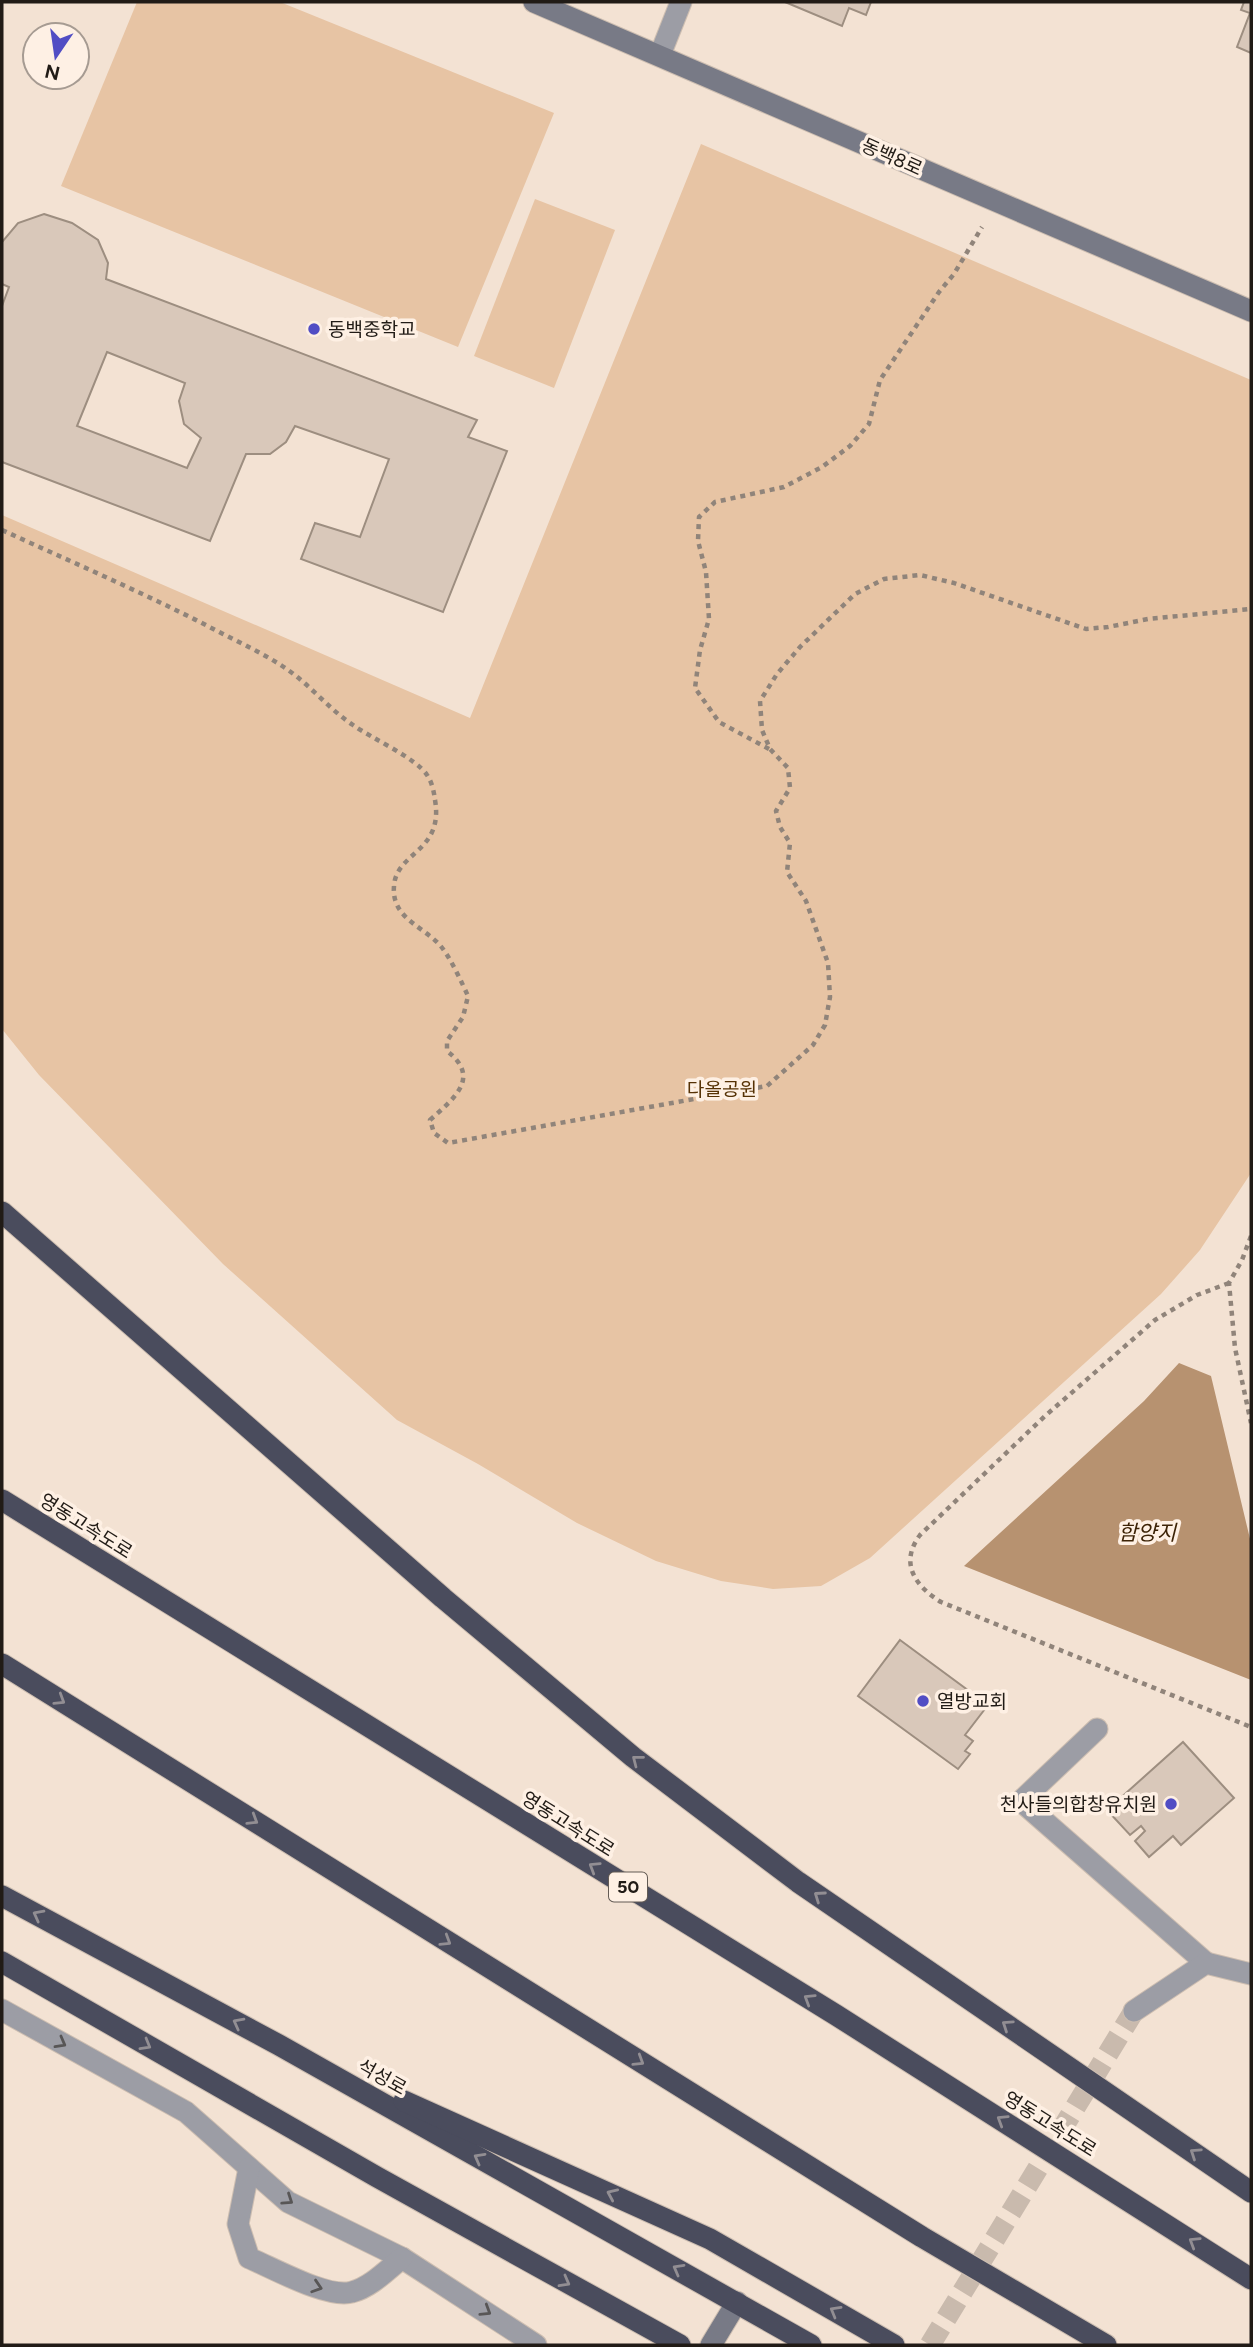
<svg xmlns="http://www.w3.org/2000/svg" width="1253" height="2347" font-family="Figtree,'Noto Sans KR',sans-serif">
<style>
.green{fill:#e7c4a4}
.water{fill:#b79270}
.building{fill:#d9c8ba;stroke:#9d8e80;stroke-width:2;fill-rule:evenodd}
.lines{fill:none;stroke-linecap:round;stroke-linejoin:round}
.street-tunnel{stroke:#c9baad;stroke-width:21;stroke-dasharray:21 10;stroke-linecap:butt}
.lane-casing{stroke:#cdbeb1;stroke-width:23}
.street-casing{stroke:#cdbeb1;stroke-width:23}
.secondary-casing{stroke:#cdbeb1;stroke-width:23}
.highway-casing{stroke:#cdbeb1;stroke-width:23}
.path{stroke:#90847a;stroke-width:4.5;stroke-dasharray:5 5;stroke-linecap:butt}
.lane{stroke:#9c9da5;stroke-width:21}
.street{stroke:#9c9da5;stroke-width:21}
.secondary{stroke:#787a86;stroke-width:21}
.highway{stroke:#4a4c5d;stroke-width:21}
.oneway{stroke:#928e93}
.oneway2{stroke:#585656}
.poi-dot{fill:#514dc4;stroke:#fef0e4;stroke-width:2.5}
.labels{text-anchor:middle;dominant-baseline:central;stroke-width:7;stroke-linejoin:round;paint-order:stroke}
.shield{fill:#fef0e4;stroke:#635b54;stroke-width:2}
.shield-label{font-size:18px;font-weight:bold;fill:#211b16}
.street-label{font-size:19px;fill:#211b16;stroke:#fef0e4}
.poi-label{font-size:19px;fill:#211b16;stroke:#fef0e4;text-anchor:start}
.park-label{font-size:19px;fill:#563205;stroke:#fef0e4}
.water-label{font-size:21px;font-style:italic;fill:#3d2306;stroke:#fef0e4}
</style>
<rect width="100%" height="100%" fill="#f3e2d3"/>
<!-- green -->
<g class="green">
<polygon points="137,2 280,2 554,113 458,347 61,186"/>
<polygon points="701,144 1251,380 1251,1173 1200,1250 1161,1294 870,1558 821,1586 773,1589 721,1581 656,1561 577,1523 478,1464 397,1420 223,1264 39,1075 2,1029 2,515 470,718"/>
<polygon points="535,199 615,230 554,388 474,356"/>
</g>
<!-- water -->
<polygon class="water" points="1179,1363 1211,1376 1251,1543 1251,1680 964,1566 1144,1401"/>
<!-- building -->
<g class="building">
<polygon points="785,2 871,2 866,15 849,8 842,26"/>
<polygon points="1244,2 1251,2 1251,53 1237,47 1250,13 1241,10"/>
<path d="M44 214 72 223 98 240 108 263 106 279 477 420 468 437 507 451 443 612 301 559 315 523 360 537 389 459 295 426 286 442 270 454H246L210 541 2 462V306L9 287 2 284V242L18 223ZM107 352 185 383 179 401 184 424 201 438 187 468 77 426Z"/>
<polygon points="900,1640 988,1705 965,1735 973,1741 965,1751 970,1754 958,1769 858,1696"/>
<polygon points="1183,1742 1234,1798 1181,1845 1173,1836 1149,1857 1135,1841 1145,1831 1141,1826 1130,1835 1107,1810"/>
</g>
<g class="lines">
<!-- street-tunnel -->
<polyline class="street-tunnel" points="930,2345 1134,2011"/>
<defs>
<g id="lane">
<polyline points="660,55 681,2"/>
<polyline points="1097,1729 1021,1801 1206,1963"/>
<polyline points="2,2010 186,2112 288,2202 402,2258 536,2345"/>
<path d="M249 2168 238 2224 249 2258C273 2268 328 2299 352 2292 371 2287 387 2270 402 2258"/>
</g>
<polyline id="street" points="1134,2011 1206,1963 1251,1974"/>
<g id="secondary">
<polyline points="534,2 1251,311"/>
<polyline points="711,2345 737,2302"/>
</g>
<g id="highway">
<polyline points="2,1212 443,1598 633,1757 798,1882 1251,2192"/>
<polyline points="2,1500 836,2015 1251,2279"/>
<polyline points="2,1664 922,2237 1106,2345"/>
<polyline points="2,1896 279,2045 811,2345"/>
<polyline points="2,1962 377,2177 680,2345"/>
<polyline points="404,2101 710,2239 894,2345"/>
</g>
</defs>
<!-- lane casing -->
<use href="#lane" class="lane-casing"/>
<!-- street casing -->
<use href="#street" class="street-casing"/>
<!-- secondary casing -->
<use href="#secondary" class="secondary-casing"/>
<!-- highway casing -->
<use href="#highway" class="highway-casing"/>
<!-- path -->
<g class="path">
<path d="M2 530C76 564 151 596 223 634 245 645 268 656 288 670 311 686 329 709 353 725 371 738 416 758 427 775 432 782 434 792 435 800 444 852 396 852 394 886 391 920 427 927 443 949 452 961 462 983 468 996L463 1017 447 1041V1051C482 1078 453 1099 430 1120L434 1133 448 1143 767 1086 813 1045 825 1025 830 997 828 963 806 901 787 872 790 843 780 827 776 811 790 788 788 768 770 749 762 730 760 701 777 674 800 647 855 594 884 579 920 575 954 583 1086 629 1108 627 1148 619 1251 609"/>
<polyline points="769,749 719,722 695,688 700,650 709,619 706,572 698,541 699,517 715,502 784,487 822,467 850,446 869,424 880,380 939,292 954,274 982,227"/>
<polyline points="1251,1236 1242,1260 1229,1283 1235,1348 1251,1423"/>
<path d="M1229 1283 1197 1295 1155 1320 1045 1416 920 1535C899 1563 915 1586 941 1602L1251 1727"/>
</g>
<!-- lane -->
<use href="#lane" class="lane"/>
<!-- street -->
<use href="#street" class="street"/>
<!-- secondary -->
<use href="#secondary" class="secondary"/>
<!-- highway -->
<use href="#highway" class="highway"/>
</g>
<!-- one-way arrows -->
<defs><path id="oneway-chevron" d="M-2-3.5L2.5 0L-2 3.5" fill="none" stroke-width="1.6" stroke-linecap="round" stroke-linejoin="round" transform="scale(1.75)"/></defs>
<g class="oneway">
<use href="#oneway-chevron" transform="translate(60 1700) rotate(32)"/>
<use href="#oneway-chevron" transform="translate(637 1760) rotate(-142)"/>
<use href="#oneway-chevron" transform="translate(253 1820) rotate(32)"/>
<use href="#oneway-chevron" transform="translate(594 1867) rotate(-148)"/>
<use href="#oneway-chevron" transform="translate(819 1896) rotate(-145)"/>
<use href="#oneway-chevron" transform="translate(38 1915) rotate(-152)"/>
<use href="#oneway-chevron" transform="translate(446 1941) rotate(32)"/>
<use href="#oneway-chevron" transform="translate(809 1999) rotate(-148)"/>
<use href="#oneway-chevron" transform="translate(238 2023) rotate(-152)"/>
<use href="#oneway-chevron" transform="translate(1007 2025) rotate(-146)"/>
<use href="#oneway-chevron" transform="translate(146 2045) rotate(30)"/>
<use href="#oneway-chevron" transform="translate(639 2061) rotate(32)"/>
<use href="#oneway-chevron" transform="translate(1002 2120) rotate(-148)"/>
<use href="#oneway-chevron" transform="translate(1195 2153) rotate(-146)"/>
<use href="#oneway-chevron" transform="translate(479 2158) rotate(-151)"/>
<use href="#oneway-chevron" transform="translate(612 2194) rotate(-156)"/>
<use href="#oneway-chevron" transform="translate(1194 2242) rotate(-148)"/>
<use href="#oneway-chevron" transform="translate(678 2269) rotate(-151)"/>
<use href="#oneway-chevron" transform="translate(565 2282) rotate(29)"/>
<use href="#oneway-chevron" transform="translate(835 2311) rotate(-150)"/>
</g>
<g class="oneway2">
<use href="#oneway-chevron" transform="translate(61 2043) rotate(29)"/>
<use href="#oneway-chevron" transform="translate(288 2200) rotate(34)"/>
<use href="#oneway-chevron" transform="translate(317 2287) rotate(18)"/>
<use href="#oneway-chevron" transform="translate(486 2311) rotate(32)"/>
</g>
<!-- markers -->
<g class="poi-dot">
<circle cx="314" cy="329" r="7"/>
<circle cx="923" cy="1701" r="7"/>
<circle cx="1171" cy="1804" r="7"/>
</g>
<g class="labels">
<!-- shield labels -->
<rect class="shield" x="609" y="1872.5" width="38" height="29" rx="5"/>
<g class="shield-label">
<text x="628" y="1887">50</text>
</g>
<!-- street labels -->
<g class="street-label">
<text transform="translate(892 157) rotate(24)">동백8로</text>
<text transform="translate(86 1526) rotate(32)">영동고속도로</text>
<text transform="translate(568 1824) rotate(32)">영동고속도로</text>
<text transform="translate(382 2077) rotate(29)">석성로</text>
<text transform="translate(1050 2124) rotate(32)">영동고속도로</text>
</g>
<!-- poi labels -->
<g class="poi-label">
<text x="328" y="329">동백중학교</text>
<text x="937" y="1701">열방교회</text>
<text x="1157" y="1804" text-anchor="end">천사들의합창유치원</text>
</g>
<!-- park labels -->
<g class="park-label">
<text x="722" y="1089">다올공원</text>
</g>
<!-- water labels -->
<g class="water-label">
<text x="1147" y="1532">함양지</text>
</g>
</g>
<!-- border -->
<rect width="1253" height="2347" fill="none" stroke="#211b16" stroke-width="7"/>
<!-- north arrow -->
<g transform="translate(56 56) rotate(193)"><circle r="33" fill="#fef0e4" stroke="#a69b92" stroke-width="2"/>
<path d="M0-5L12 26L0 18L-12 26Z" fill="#514dc4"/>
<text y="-10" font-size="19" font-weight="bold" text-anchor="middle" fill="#211b16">N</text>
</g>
</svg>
